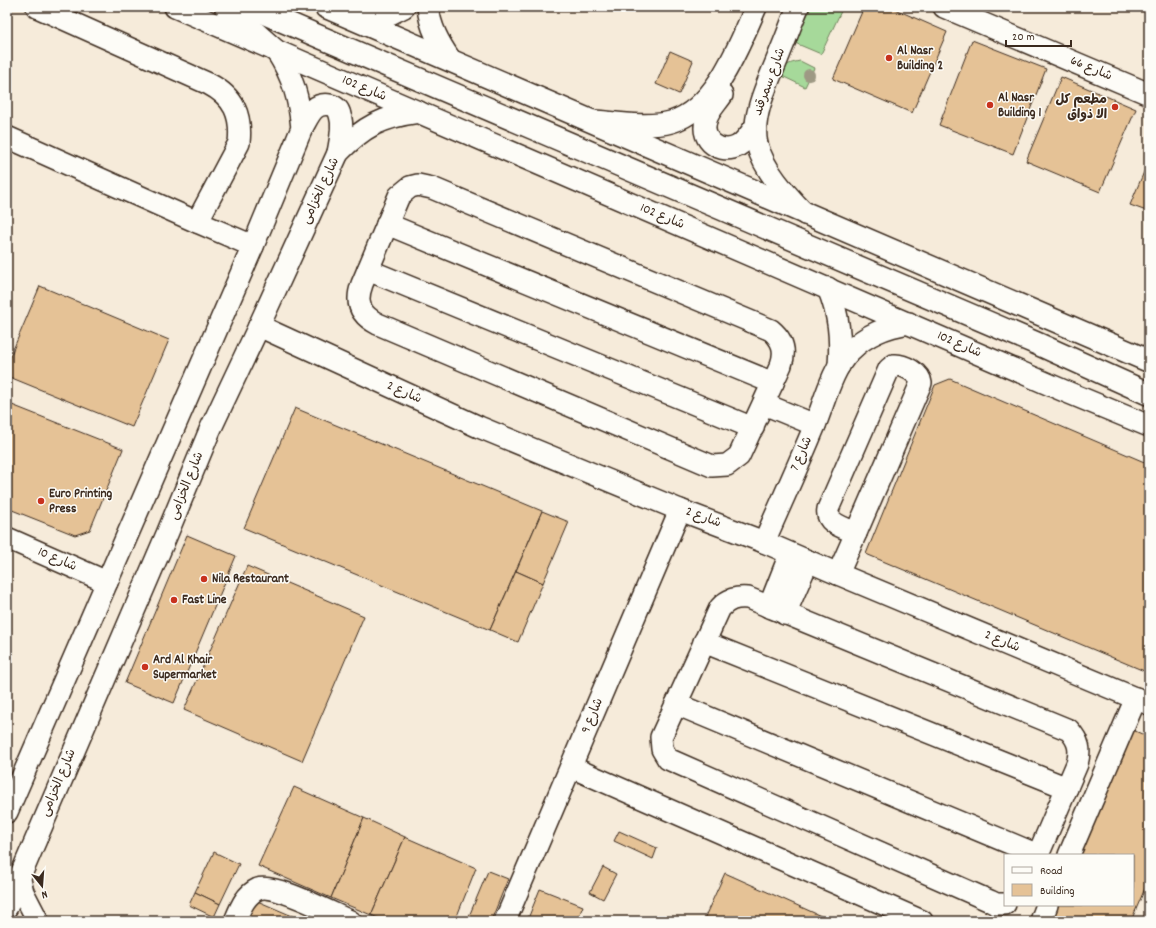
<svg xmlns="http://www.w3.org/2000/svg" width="1156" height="928" font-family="Dekko,'Playpen Sans Arabic',sans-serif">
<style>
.green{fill:#a6d99a;stroke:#70825c}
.building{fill:#e5c296;stroke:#3b2a1e}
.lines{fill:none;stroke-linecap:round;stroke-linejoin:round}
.minor-casing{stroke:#3b2a1e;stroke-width:24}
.major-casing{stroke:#3b2a1e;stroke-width:25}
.minor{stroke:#fdfcf7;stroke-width:21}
.major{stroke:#fdfcf7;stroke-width:22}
.tree{fill:#9e9984}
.poi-dot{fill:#c8321e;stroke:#fdfcf7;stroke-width:1.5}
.labels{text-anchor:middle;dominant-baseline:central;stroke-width:3;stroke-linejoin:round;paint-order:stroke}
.poi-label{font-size:13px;font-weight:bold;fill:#3b2a1e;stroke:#fdfcf7;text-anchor:start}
.street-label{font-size:13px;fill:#3b2a1e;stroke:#fdfcf7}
</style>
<rect width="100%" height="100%" fill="#f6ebda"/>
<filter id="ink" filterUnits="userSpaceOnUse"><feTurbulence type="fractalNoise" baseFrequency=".025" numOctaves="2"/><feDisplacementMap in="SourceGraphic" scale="8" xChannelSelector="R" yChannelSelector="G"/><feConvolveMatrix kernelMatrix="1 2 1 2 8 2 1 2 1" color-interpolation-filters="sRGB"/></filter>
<g filter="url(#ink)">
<!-- green -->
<g class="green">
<polygon points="811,7 843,7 821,54 795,43"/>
<path d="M800 61 814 68 805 87 780 75C784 65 789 63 800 61Z"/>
</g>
<!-- building -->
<g class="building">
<polygon points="864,7 890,7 947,32 912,113 833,79"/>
<polygon points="972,40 1046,69 1013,154 939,125"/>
<polygon points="670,51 693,61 679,94 656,84"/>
<polygon points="1061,77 1136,109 1100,192 1026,161"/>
<polygon points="1149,160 1149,212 1130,205"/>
<polygon points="40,286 169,340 132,427 7,376 7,364"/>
<polygon points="950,379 1149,464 1149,673 866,554 935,385"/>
<polygon points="7,403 123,449 90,530 75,535 7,508"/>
<polygon points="295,408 542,511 490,630 244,528"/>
<polygon points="542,511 569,522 543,583 516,571"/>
<polygon points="187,535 236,556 174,703 125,683"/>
<polygon points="247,566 364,616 302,761 184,710"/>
<polygon points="516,571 543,583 518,642 490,630"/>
<polygon points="7,626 11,628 7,637"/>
<polygon points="1128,728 1149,737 1149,879 1131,921 1046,921 1053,905 1133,905 1133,855 1074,855"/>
<polygon points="294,787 364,818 331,898 258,866"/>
<polygon points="364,818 405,837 371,915 331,898"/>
<polygon points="619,831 657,848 653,859 614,841"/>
<polygon points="405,837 476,868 455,921 385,921 371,915"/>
<polygon points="214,852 239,864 220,904 195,892"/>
<polygon points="603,867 616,874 603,899 590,892"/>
<polygon points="488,871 508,879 491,921 467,921"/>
<polygon points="725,873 832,921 703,921"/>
<polygon points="540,889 583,906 577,921 527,921"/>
<polygon points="195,892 220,904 214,917 189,905"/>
<polygon points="255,900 304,921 246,921"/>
</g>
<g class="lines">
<defs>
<g id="minor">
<path d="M37 7 209 84C234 97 242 115 239 143L197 222"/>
<polyline points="175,7 1062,390 1149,426"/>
<path d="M428 7C430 27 439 43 450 59"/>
<path d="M798 7C792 21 787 36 781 50 771 77 750 115 757 144 764 171 786 194 805 214"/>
<polyline points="944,7 1149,94"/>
<polyline points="359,21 388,15 404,7"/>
<path d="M722 95C716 104 708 111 706 121 700 141 721 155 738 146 745 142 750 134 755 127"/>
<path d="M595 121C618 123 649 128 671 122 716 109 739 45 756 7"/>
<path d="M302 128C309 116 313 102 330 105 336 106 339 110 340 115 344 127 340 141 338 153"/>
<polyline points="7,137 197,222 253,246"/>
<path d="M418 185 432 188 771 330C783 340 786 351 781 365L739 456 727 465 712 466 378 324C360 315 355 303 362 284L399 196 410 187Z"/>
<polyline points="387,224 773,383"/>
<polyline points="368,270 753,428"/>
<path d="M828 288C839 315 841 337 839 366"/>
<polyline points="259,326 479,427 680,510 764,542 838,574 1149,704"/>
<path d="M894 365C903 364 920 373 921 383L856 533C846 528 825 524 828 509L889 369Z"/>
<polyline points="764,404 815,425"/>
<polyline points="7,538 107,582"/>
<path d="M764 542C781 503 799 464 815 425 824 403 833 367 850 351 867 334 886 327 909 323"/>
<polyline points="838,574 856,533"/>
<polyline points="769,607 790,554"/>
<polyline points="785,614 808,561"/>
<polyline points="704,642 1067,788"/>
<polyline points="676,704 1038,855"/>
<polyline points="571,767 922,921"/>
<path d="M7 812 253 246 302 128C299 99 293 77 277 52"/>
<polyline points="1069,855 1136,698"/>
<polyline points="19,876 23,892 38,921"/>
<path d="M1005 904H996L990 901 668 759 662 749 661 737 720 608C728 599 736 597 748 598L1069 730C1079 741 1081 750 1077 764L1038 855"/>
<path d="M7 907 167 534 210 430 259 326 338 153C364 126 382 117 419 112"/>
<path d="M235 921C240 909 245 895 258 889 275 883 331 913 350 921"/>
<polyline points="505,921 680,510"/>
<polyline points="1041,921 1047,905"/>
</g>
<g id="major">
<polyline points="226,7 277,52"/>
<polyline points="250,7 1038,344 1149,394"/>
<polyline points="326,7 1149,361"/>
</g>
</defs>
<!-- minor casing -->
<use href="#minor" class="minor-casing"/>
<!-- major casing -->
<use href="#major" class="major-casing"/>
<!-- minor -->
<use href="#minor" class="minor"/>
<!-- major -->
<use href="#major" class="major"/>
</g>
<!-- trees -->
<circle class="tree" cx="809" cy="75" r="6"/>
</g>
<!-- markers -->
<g class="poi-dot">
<circle cx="889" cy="58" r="4"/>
<circle cx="990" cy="105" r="4"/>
<circle cx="1115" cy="107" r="4"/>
<circle cx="41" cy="501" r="4"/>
<circle cx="204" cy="579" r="4"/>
<circle cx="174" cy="600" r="4"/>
<circle cx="145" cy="667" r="4"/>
</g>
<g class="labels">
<!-- poi labels -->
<g class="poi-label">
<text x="897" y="51">Al Nasr<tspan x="897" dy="15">Building 2</tspan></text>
<text x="998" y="98">Al Nasr<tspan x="998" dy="15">Building 1</tspan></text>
<text x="1107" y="100" text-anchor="end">مطعم كل<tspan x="1107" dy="15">الا ذواق</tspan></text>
<text x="49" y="494">Euro Printing<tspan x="49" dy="15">Press</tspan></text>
<text x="212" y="579">Nila Restaurant</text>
<text x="182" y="600">Fast Line</text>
<text x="153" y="660">Ard Al Khair<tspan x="153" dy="15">Supermarket</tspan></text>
</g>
<!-- street labels -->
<g class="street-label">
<text transform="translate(1091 69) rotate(23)">شارع 66</text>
<text transform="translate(770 82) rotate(-70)">شارع سمرقند</text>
<text transform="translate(364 89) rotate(23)">شارع 102</text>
<text transform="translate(321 191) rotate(-65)">شارع الخزامى</text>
<text transform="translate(662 217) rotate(23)">شارع 102</text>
<text transform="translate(959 345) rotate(24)">شارع 102</text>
<text transform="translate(404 393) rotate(24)">شارع 2</text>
<text transform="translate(802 454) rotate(-66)">شارع 7</text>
<text transform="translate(187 486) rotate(-68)">شارع الخزامى</text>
<text transform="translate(703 518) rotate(21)">شارع 2</text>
<text transform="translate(57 560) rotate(24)">شارع 10</text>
<text transform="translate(1002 642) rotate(23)">شارع 2</text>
<text transform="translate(593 716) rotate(-67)">شارع 9</text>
<text transform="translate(59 783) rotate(-67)">شارع الخزامى</text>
</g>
</g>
<!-- margin -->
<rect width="1156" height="928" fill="none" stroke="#fdfcf7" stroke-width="24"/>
<rect x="12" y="12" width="1132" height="904" fill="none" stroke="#3b2a1e" stroke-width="1.5" filter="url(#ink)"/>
<!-- legend -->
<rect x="1004" y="854" width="130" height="52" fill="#fdfcf7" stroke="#afa8a0"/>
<rect x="1012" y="867" width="20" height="6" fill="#fdfcf7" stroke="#afa8a0"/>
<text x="1040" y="874" font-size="12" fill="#3b2a1e">Road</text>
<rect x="1012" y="884" width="20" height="12" fill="#e5c296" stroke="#afa8a0"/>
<text x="1040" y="894" font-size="12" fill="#3b2a1e">Building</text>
<!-- north arrow -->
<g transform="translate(42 886) rotate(163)" stroke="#fdfcf7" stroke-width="3" paint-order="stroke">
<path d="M0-3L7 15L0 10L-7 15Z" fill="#3b2a1e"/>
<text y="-6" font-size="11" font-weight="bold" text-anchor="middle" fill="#3b2a1e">N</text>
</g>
<!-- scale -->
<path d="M1006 40v6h65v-6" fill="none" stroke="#3b2a1e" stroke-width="2"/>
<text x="1012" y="40" font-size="12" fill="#3b2a1e" stroke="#fdfcf7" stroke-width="3" paint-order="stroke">20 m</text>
</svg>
